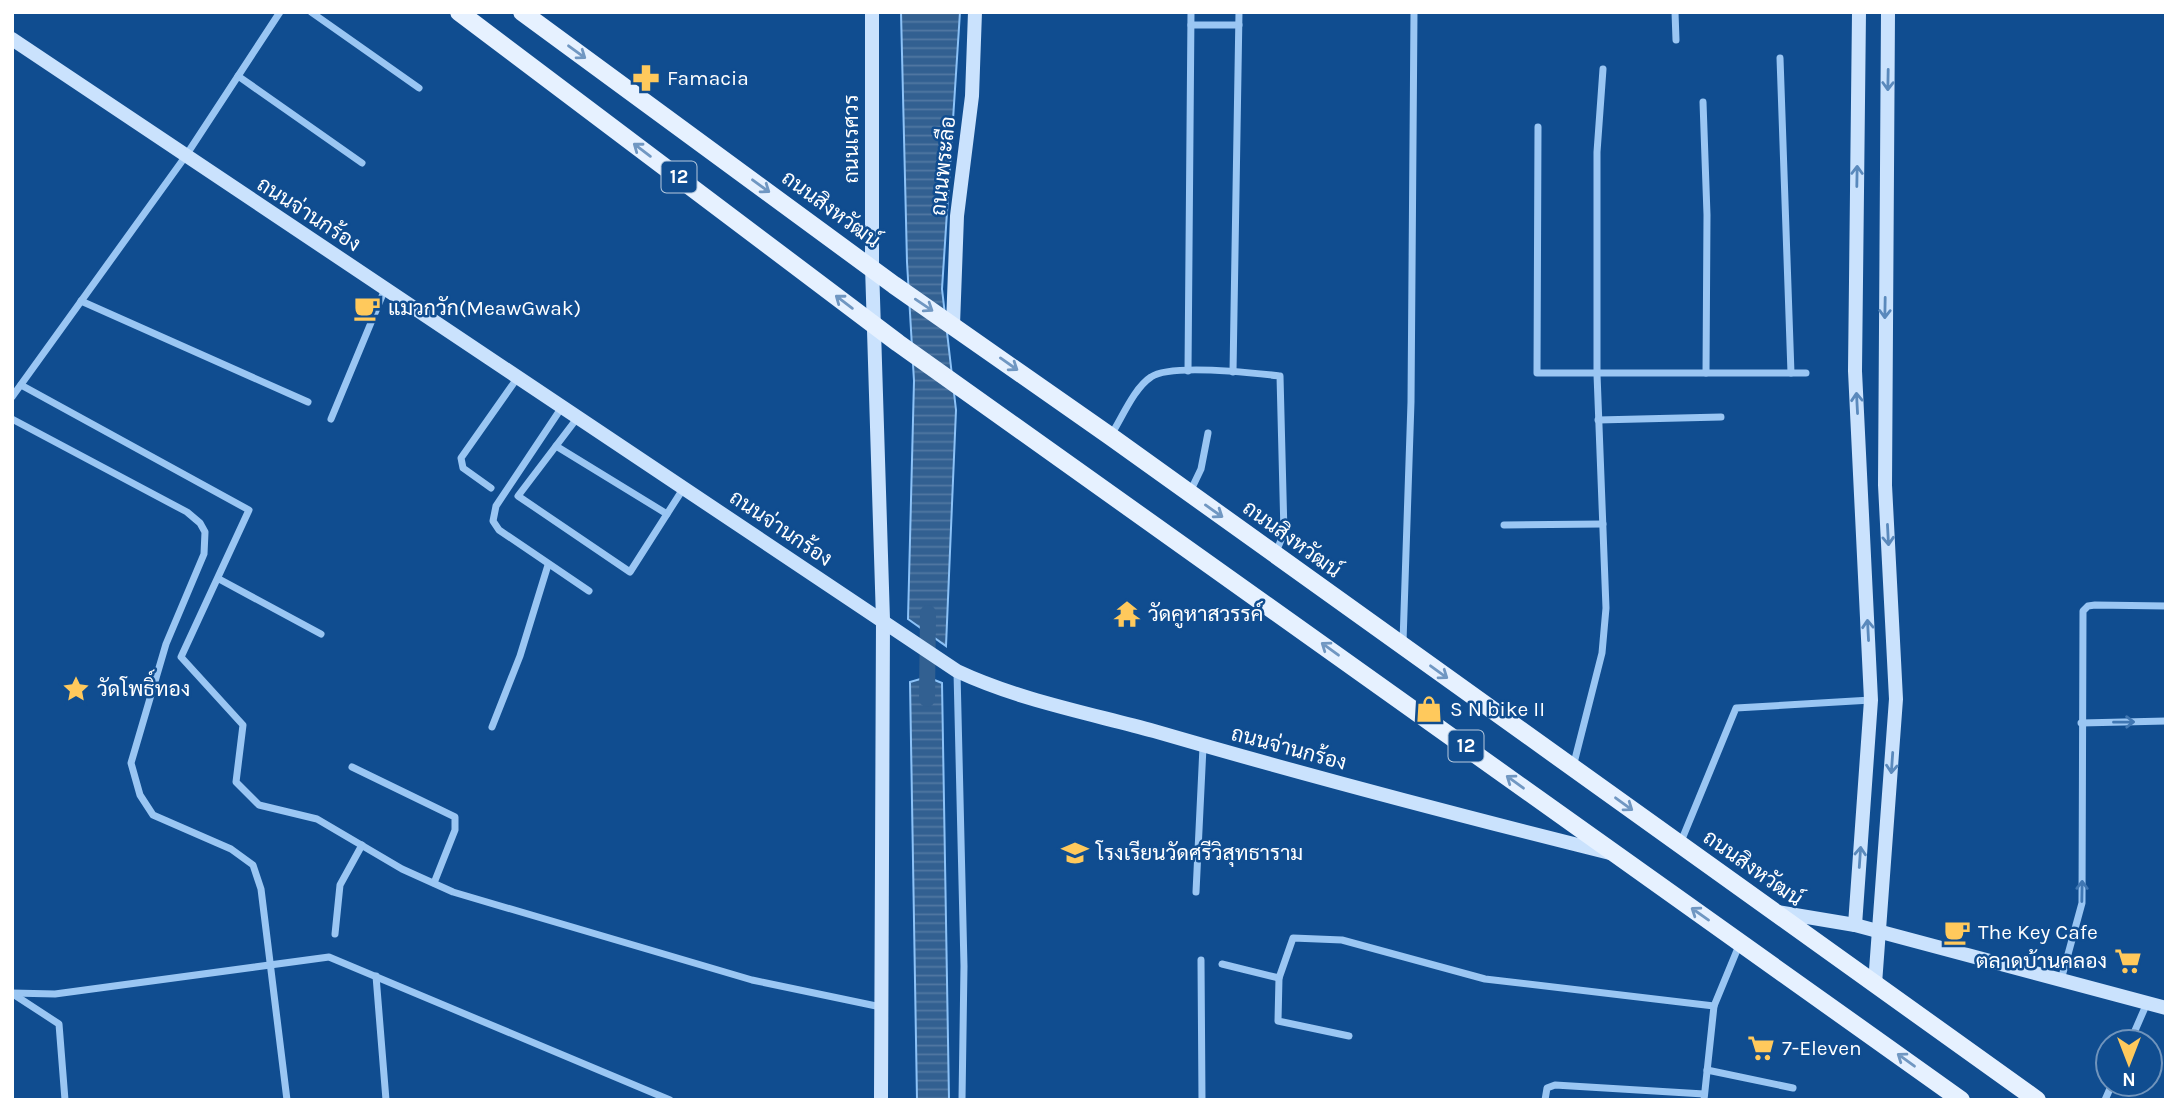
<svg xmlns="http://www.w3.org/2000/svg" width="2178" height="1112" font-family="Karla,Sarabun,sans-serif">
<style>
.water{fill:url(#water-rules);stroke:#8cc2f7;stroke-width:2}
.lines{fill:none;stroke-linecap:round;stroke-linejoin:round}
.canal{stroke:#326091;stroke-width:16}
.street{stroke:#9ac6f3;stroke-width:7}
.secondary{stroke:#cae2fd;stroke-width:14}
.primary{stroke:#e6f1ff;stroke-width:18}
.oneway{stroke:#7097c2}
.oneway2{stroke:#5a89bc}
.oneway3{stroke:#4077b3}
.labels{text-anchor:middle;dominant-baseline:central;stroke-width:5;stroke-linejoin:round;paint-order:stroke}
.shield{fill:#104d90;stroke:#b7cade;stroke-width:2}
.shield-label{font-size:19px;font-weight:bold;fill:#fff}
.poi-label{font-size:21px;fill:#fff;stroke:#104d90;text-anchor:start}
.street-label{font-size:21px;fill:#fff;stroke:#104d90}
</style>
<defs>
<pattern id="water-rules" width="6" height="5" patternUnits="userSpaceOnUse" patternTransform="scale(1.75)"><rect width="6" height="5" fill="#326091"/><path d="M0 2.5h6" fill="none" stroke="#5178a2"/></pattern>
</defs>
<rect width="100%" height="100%" fill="#104d90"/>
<!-- water -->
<g class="water">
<polygon points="901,12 960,12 942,289 956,410 946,646 908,619 914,381 907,262"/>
<polygon points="927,677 942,683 949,1100 917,1100 910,682"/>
</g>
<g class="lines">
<!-- canal -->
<polyline class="canal" points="927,699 928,613"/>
<!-- street -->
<g class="street">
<polyline points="311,12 419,88"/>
<polyline points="1675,12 1676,40"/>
<polyline points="1191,25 1239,25"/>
<polyline points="1780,58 1791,373"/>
<polyline points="238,76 362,163"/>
<polyline points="1703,102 1707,215 1706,373"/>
<polyline points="1538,127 1537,373 1806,373"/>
<polyline points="81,301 308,402"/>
<polyline points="1188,371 1191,12"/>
<polyline points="1233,372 1239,12"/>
<polyline points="21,385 249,510 181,657 243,725 236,782 259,805 317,819 402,869 453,892 752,980 881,1007"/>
<polyline points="12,397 185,157 280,12"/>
<polyline points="562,407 496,506 493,521 499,530 589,591"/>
<polyline points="578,417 518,496 630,572 683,489"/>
<polyline points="12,419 187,512 200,523 205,532 204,554 166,644 131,763 140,795 153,815 231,849 253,865 261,889 287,1100"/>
<polyline points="331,419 385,289"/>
<polyline points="1598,420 1721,417"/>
<path d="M1111 435C1122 418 1134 388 1151 377 1171 363 1254 373 1280 376L1284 533 1276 552"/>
<polyline points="556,446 667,514"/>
<polyline points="491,488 463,468 461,458 518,377"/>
<polyline points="1190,492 1201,469 1208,433"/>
<polyline points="1504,525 1603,524"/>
<polyline points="219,579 321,634"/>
<polyline points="1403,642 1411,402 1414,12"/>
<polyline points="957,672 964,966 962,1100"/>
<polyline points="2081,723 2166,721"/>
<polyline points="492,727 520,656 548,565"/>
<polyline points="352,767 455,817 455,830 434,883"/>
<polyline points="1573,767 1602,653 1606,608 1597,374 1597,152 1603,69"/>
<polyline points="1680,844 1736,708 1871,700"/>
<polyline points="1196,892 1203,747"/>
<polyline points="335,934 340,885 362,845"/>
<polyline points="1201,960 1202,1100"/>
<polyline points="1222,964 1279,978 1293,938 1342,940 1485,979 1714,1006"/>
<polyline points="376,976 386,1100"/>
<polyline points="1279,978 1278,1021 1349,1036"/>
<polyline points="2061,980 2082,903 2083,611 2088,606 2095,605 2166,606"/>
<polyline points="12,993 55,994 329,957 670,1100"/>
<polyline points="13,994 59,1024 65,1100"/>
<polyline points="2130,1042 2147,1003"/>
<polyline points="1707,1070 1793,1088"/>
<polyline points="1545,1100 1547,1088 1555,1085 1704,1094"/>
<polyline points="1704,1100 1714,1006 1740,943"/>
<polyline points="2105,1100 2112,1084"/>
</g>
<!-- secondary -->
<g class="secondary">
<polyline points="872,12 872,266 883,620 881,1100"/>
<path d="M12 39 957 671C1019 700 1088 713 1154 731 1305 775 1457 815 1610 853"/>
<polyline points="953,325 957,216 972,96 975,12"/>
<polyline points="1777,912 1855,925 2166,1008"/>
<polyline points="1855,925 1871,700 1855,371 1859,12"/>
<polyline points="1875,984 1896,699 1885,485 1888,12"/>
</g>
<!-- primary -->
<g class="primary">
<polyline points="459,12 898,343 1961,1100"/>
<polyline points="522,12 894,285 1110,436 2037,1100"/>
</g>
</g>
<!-- one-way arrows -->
<defs><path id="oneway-shaft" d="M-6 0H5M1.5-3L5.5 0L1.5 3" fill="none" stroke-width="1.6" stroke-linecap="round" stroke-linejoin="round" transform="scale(1.75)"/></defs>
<g class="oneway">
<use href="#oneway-shaft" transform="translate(577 52) rotate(36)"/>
<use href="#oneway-shaft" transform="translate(642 150) rotate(-143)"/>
<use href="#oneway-shaft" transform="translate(761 186) rotate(36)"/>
<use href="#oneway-shaft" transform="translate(844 302) rotate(-143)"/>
<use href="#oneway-shaft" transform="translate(924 305) rotate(34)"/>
<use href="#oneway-shaft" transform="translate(1009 364) rotate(35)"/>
<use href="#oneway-shaft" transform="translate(1214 511) rotate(35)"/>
<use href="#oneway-shaft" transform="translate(1330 649) rotate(-144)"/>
<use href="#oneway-shaft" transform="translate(1439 672) rotate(36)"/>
<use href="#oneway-shaft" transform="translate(1515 782) rotate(-144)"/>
<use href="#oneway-shaft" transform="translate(1624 804) rotate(36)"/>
<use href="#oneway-shaft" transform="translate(1700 914) rotate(-145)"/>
<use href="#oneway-shaft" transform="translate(1906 1060) rotate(-144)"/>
</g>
<g class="oneway2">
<use href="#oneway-shaft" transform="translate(1888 80) rotate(91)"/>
<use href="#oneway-shaft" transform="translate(1857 176) rotate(-89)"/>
<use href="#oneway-shaft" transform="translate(1885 308) rotate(91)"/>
<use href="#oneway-shaft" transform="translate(1857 403) rotate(-93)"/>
<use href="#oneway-shaft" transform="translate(1888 535) rotate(87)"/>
<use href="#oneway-shaft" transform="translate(1868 630) rotate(-93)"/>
<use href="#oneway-shaft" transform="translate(1892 763) rotate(94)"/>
<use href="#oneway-shaft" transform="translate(1860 857) rotate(-86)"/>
</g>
<g class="oneway3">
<use href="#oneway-shaft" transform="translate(2124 722) rotate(-1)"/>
<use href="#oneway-shaft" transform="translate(2082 891) rotate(-89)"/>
</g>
<!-- icons -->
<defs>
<symbol id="pharmacy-bare" viewBox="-9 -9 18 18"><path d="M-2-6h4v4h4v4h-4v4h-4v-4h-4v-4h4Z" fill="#ffc95c" stroke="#104d90" stroke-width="2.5" paint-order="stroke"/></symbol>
<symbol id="cafe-bare" viewBox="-9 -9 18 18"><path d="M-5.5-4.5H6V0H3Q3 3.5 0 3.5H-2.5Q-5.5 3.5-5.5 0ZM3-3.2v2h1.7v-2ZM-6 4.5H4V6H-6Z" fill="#ffc95c" stroke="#104d90" stroke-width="2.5" paint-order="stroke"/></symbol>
<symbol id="temple-bare" viewBox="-9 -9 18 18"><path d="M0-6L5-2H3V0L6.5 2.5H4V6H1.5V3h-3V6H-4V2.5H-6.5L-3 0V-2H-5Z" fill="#ffc95c" stroke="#104d90" stroke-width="2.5" paint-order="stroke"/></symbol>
<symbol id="sight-bare" viewBox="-9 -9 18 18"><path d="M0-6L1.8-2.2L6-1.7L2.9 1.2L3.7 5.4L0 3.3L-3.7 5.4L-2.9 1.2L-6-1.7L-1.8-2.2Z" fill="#ffc95c" stroke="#104d90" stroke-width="2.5" paint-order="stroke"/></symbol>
<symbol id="shop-bare" viewBox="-9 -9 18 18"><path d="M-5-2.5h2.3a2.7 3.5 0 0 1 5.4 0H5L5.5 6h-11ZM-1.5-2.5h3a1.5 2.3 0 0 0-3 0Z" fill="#ffc95c" stroke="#104d90" stroke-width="2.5" paint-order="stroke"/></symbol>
<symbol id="school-bare" viewBox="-9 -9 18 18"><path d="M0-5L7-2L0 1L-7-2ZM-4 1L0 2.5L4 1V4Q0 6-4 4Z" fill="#ffc95c" stroke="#104d90" stroke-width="2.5" paint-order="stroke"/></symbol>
<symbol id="supermarket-bare" viewBox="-9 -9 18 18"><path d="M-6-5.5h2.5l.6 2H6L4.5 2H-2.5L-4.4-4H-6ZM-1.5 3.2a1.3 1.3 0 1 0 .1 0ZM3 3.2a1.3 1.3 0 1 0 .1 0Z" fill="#ffc95c" stroke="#104d90" stroke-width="2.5" paint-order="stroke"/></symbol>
</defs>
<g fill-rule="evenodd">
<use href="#pharmacy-bare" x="627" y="59" width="38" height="38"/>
<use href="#cafe-bare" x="348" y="289" width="38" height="38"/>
<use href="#temple-bare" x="1108" y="595" width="38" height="38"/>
<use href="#sight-bare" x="57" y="670" width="38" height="38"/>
<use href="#shop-bare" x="1410" y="690" width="38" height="38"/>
<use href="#school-bare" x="1056" y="834" width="38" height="38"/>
<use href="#cafe-bare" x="1938" y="913" width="38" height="38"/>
<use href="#supermarket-bare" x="2109" y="942" width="38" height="38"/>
<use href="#supermarket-bare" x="1742" y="1029" width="38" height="38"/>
</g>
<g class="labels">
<!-- shield labels -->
<g class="shield">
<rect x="661.5" y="161.5" width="35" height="31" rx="5"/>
<rect x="1448.5" y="730.5" width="35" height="31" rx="5"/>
</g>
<g class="shield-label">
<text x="679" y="177">12</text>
<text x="1466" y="746">12</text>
</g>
<!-- poi labels -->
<g class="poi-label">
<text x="667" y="78">Famacia</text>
<text x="388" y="308">แมวกวัก(MeawGwak)</text>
<text x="1148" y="614">วัดคูหาสวรรค์</text>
<text x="97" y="689">วัดโพธิ์ทอง</text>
<text x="1450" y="709">S N bike II</text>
<text x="1096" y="853">โรงเรียนวัดศรีวิสุทธาราม</text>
<text x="1978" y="932">The Key Cafe</text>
<text x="2107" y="961" text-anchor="end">ตลาดบ้านคลอง</text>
<text x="1782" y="1048">7-Eleven</text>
</g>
<!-- street labels -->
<g class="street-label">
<text transform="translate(851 139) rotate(-90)">ถนนเรศวร</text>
<text transform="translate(943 166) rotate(-84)">ถนนพระลือ</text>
<text transform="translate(831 209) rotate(36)">ถนนสิงหวัฒน์</text>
<text transform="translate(309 214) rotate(33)">ถนนจ่านกร้อง</text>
<text transform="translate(781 528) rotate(34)">ถนนจ่านกร้อง</text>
<text transform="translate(1292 539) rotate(36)">ถนนสิงหวัฒน์</text>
<text transform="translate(1289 748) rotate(15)">ถนนจ่านกร้อง</text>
<text transform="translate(1753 868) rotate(35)">ถนนสิงหวัฒน์</text>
</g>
</g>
<!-- border -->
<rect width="2178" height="1112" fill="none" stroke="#ffffff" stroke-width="28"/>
<!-- north arrow -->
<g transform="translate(2129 1063) rotate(180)"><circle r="33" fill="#104d90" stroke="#7094bc" stroke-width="2"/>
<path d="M0-5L12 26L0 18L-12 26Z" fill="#ffc95c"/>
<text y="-10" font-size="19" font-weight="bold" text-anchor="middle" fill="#ffffff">N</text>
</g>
</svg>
